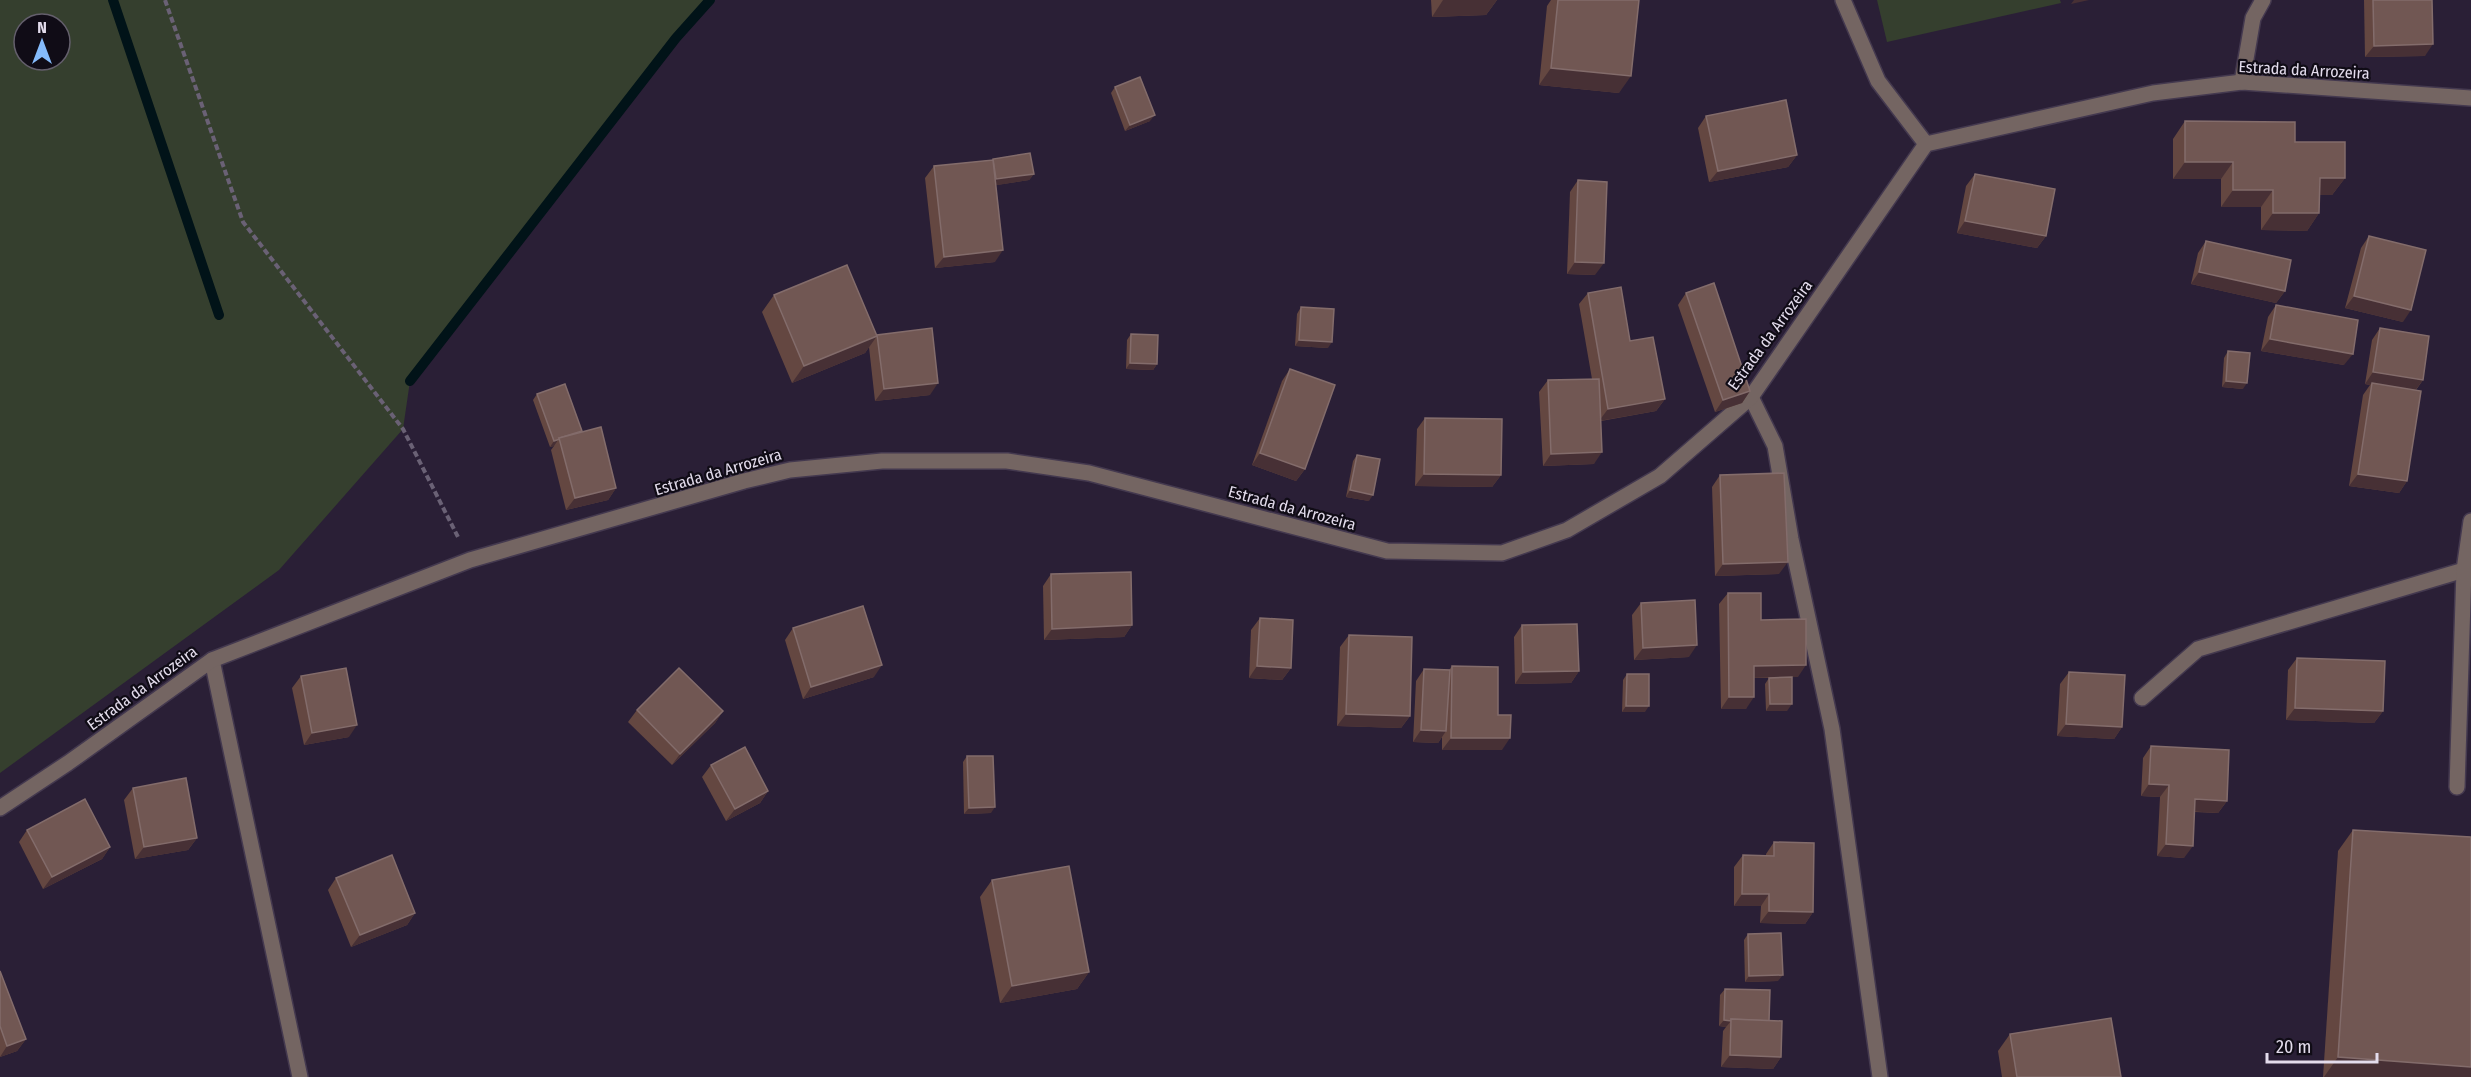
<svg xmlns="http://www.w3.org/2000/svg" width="2471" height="1077" font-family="'Fira Sans Condensed',sans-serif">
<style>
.green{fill:#353f2e;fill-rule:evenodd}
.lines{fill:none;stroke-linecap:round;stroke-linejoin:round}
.stream{stroke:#011318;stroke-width:10}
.minor-casing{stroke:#44394f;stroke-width:18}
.path{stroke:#6a6175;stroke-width:4;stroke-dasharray:6 3;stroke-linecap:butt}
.minor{stroke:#746562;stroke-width:15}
.wall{fill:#644741}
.shaded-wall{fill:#473035}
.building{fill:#715753;stroke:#836c6b;stroke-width:1.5}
.labels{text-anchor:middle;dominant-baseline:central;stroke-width:4.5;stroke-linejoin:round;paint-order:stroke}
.street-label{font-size:16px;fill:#e3dcec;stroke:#100c16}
</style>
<rect width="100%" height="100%" fill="#2a1f36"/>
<!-- green -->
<g class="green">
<path d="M0 0H710L676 38 410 381 403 429 279 570 0 773ZM24 24H60V60H24Z"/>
<polygon points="1877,0 2060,0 2061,3 1887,42"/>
</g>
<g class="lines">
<!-- stream -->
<g class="stream">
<polyline points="113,0 219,315"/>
<polyline points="410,381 676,38 710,0"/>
</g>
<defs>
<g id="minor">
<polyline points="1843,0 1878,81 1926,144"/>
<polyline points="2242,82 2253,18 2263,0"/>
<polyline points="1751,397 1775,446 1791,539 1832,729 1880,1077"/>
<polyline points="212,660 300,1077"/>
<polyline points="2142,698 2198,649 2471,568"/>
<polyline points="2457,787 2464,570 2471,521"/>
<polyline points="0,808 68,763 212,660 470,560 744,481 790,470 882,461 1007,461 1089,473 1387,551 1502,553 1567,530 1660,476 1751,397 1926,144 2153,93 2242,82 2471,98"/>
</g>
</defs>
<!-- minor casing -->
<use href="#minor" class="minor-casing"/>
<!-- path -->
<polyline class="path" points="165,0 243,222 403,429 458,537"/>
<!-- minor -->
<use href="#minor" class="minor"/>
</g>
<!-- wall -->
<g class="wall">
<polygon points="1431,0 1497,0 1486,15 1432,17"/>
<polygon points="1551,0 1639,0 1619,93 1539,85 1547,6"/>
<polygon points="2364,0 2432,0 2425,56 2365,57"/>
<polygon points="1115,87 1150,121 1125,131 1111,93"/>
<polygon points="1706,116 1797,155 1788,167 1709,182 1698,128"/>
<polygon points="2185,121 2345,178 2332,195 2319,195 2319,213 2307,231 2261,230 2261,207 2221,207 2221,179 2173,179 2173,139"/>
<polygon points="993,159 1034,174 1029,180 996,185 995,262 935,268 925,178 934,166 992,160"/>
<polygon points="1975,174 2046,236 2037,248 1957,233 1966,186"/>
<polygon points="1578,180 1595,275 1567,274 1570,192"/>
<polygon points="2369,236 2403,322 2345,308 2361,248"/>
<polygon points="2206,241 2285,291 2276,303 2191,284 2198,253"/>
<polygon points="1588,293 1630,341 1665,399 1656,411 1601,421 1594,464 1543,466 1539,392 1548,380 1592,379 1579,304"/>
<polygon points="1686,293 1750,391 1742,403 1715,412 1678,305"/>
<polygon points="774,295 877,336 877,335 930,395 875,401 869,347 865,353 792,383 762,312"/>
<polygon points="2276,305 2344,365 2261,351 2268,317"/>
<polygon points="1301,307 1328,348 1295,346 1297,314"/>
<polygon points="2380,328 2423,380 2416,390 2407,481 2399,493 2349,486 2363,395 2370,385 2365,384 2372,340"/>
<polygon points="1131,334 1157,364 1153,370 1126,369 1127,340"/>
<polygon points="2228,351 2243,389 2222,387 2224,358"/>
<polygon points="1290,369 1305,469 1296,481 1252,465 1282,381"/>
<polygon points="537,394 582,431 581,433 616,488 608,500 566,510 551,450 554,446 550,447 533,400"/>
<polygon points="1425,418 1501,475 1492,487 1415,486 1417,429"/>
<polygon points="1357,455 1369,501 1346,497 1353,461"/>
<polygon points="1720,475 1779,574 1715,576 1712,487"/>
<polygon points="1051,574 1132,625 1124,637 1044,640 1043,586"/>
<polygon points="1728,593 1761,620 1798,677 1792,677 1787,711 1766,711 1765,684 1769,678 1754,678 1746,709 1721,709 1719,604"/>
<polygon points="1641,603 1689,657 1634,660 1632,615"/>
<polygon points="1260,618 1291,668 1282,680 1249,678 1251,630"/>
<polygon points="1522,625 1579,671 1571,683 1515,684 1514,637"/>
<polygon points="793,628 874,677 803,699 785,640"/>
<polygon points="1349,635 1410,716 1401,728 1337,726 1340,647"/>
<polygon points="2297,658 2383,711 2374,723 2286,720 2288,670"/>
<polygon points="1452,666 1498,715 1502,750 1442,750 1442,737 1438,743 1413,742 1416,681 1424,669 1449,670"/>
<polygon points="2069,672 2122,727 2114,739 2057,736 2060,684"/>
<polygon points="1627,674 1645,712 1622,712 1623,680"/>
<polygon points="301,676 349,737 304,745 292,688"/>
<polygon points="637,710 723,711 715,723 672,765 628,722"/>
<polygon points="2151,746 2227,801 2218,813 2195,812 2184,858 2157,856 2160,797 2141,796 2143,758"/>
<polygon points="967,756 991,813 964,814 963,762"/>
<polygon points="711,765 768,791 760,803 726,821 702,777"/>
<polygon points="133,788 197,838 188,850 135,859 124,800"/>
<polygon points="27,830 110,847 102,859 43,889 19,842"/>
<polygon points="2353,830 2471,1077 2323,1077 2338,851"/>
<polygon points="1774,842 1813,912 1805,924 1760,923 1761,906 1734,906 1734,867 1743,855 1766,856 1766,854"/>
<polygon points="336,878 415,913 407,925 351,947 328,890"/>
<polygon points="992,880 1089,972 1077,989 1000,1003 980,897"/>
<polygon points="1748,934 1778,981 1745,982 1744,940"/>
<polygon points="0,971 26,1039 17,1051 0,1057"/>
<polygon points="1725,989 1769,1021 1781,1057 1773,1069 1721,1067 1723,1031 1726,1027 1719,1026 1720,995"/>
<polygon points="2010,1034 2121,1077 2002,1077 1998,1051"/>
</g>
<!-- shaded-wall -->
<g class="shaded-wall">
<polygon points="1443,0 1497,0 1486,15 1432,17"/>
<polygon points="2074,0 2089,0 2071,4"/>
<polygon points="2433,44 2425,56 2365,57 2374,46"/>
<polygon points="1551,68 1631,76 1619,93 1539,85"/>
<polygon points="1155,115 1150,121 1125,131 1130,125"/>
<polygon points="1797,155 1788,167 1709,182 1718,171"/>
<polygon points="2185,162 2233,162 2221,179 2173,179"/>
<polygon points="1034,174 1029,180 992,186 996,179"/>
<polygon points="2320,178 2345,178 2332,195 2308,195"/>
<polygon points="2233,190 2273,190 2261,207 2221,207"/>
<polygon points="2273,213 2319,213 2307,231 2261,230"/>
<polygon points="1965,221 2046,236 2037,248 1957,233"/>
<polygon points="1003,250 995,262 935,268 944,257"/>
<polygon points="1575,262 1604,263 1595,275 1567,274"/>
<polygon points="2199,272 2285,291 2276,303 2191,284"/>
<polygon points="2354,296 2411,310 2403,322 2345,308"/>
<polygon points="877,336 865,353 792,383 804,366"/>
<polygon points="2270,339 2353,354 2344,365 2261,351"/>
<polygon points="1299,340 1332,342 1328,348 1295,346"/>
<polygon points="1130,363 1157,364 1153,370 1126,369"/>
<polygon points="2373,372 2423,380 2414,392 2372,383 2370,385 2365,384"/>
<polygon points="2226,381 2247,383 2243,389 2222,387"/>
<polygon points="938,383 930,395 875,401 884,389"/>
<polygon points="1750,391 1742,403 1715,412 1723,400"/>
<polygon points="1665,399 1656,411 1599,421 1608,409"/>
<polygon points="558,440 554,446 550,447 554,441"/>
<polygon points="1602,452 1594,464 1543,466 1551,454"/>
<polygon points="1260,453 1305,469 1296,481 1252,465"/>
<polygon points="1424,474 1501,475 1492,487 1415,486"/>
<polygon points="2358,474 2407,481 2399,493 2349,486"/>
<polygon points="616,488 608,500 566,510 575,498"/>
<polygon points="1350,490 1373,495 1369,501 1346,497"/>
<polygon points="1788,562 1779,574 1715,576 1723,564"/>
<polygon points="1132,625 1124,637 1044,640 1052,629"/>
<polygon points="1697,645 1689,657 1634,660 1643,648"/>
<polygon points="882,665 874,677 803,699 811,687"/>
<polygon points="1806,665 1798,677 1745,678 1754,666"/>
<polygon points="1257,666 1291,668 1282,680 1249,678"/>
<polygon points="1579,671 1571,683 1515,684 1523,672"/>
<polygon points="1729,697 1754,697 1746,709 1721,709"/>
<polygon points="1770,704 1792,704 1787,711 1766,711"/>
<polygon points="1626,706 1649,706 1645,712 1622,712"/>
<polygon points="2295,708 2383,711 2374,723 2286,720"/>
<polygon points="723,711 715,723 672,765 680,754"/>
<polygon points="1346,714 1410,716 1401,728 1337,726"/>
<polygon points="2066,724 2122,727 2114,739 2057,736"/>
<polygon points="357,725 349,737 304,745 312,733"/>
<polygon points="1421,730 1446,731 1438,743 1413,742"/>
<polygon points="1451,738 1510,738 1502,750 1442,750"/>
<polygon points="2149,784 2169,785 2160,797 2141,796"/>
<polygon points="768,791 760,803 726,821 735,809"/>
<polygon points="2195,799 2227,801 2218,813 2187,811"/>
<polygon points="995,807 991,813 964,814 969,808"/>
<polygon points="197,838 188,850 135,859 144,847"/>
<polygon points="2166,844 2193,846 2184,858 2157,856"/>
<polygon points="110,847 102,859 43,889 52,877"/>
<polygon points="1742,894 1769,894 1761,906 1734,906"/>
<polygon points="1769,911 1813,912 1805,924 1760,923"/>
<polygon points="415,913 407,925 351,947 360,935"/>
<polygon points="1089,972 1077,989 1000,1003 1012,986"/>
<polygon points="1783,975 1778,981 1745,982 1749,976"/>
<polygon points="1724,1020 1731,1021 1726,1027 1719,1026"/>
<polygon points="26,1039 17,1051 0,1057 7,1046"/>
<polygon points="1730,1055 1781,1057 1773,1069 1721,1067"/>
<polygon points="2338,1057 2471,1067 2471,1077 2324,1077"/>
</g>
<!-- building -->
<g class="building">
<polygon points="1558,0 1639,0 1631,76 1551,68"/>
<polygon points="2373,0 2432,0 2433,44 2374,46"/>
<polygon points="1140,77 1155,115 1130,125 1115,87"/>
<polygon points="1786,100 1797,155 1718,171 1706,116"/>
<polygon points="2185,121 2295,122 2295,142 2345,142 2345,178 2320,178 2319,213 2273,213 2273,190 2233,190 2233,162 2185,162"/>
<polygon points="1030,153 1034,174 996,179 993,159"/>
<polygon points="993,160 1003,250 944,257 934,166"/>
<polygon points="1975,174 2055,189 2046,236 1965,221"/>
<polygon points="1578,180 1607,182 1604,263 1575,262"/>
<polygon points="2369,236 2426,250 2411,310 2354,296"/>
<polygon points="2206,241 2291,260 2285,291 2199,272"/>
<polygon points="847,265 877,336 804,366 774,295"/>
<polygon points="1714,283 1750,391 1723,400 1686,293"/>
<polygon points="1621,287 1630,341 1653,337 1665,399 1608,409 1588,293"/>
<polygon points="2276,305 2358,320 2353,354 2270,339"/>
<polygon points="1301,307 1334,309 1332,342 1299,340"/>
<polygon points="932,328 938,383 884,389 877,335"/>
<polygon points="2380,328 2429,336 2423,380 2373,372"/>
<polygon points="1131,334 1158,335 1157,364 1130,363"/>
<polygon points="2228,351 2250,353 2247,383 2226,381"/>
<polygon points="1290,369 1335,385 1305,469 1260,453"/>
<polygon points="1599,379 1602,452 1551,454 1548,380"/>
<polygon points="2372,383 2421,391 2407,481 2358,474"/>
<polygon points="565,384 582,431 559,438 560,439 554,441 537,394"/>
<polygon points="1425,418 1502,419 1501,475 1424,474"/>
<polygon points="601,427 616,488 575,498 559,438"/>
<polygon points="1357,455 1380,459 1373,495 1350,490"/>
<polygon points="1784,473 1788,562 1723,564 1720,475"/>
<polygon points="1131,572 1132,625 1052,629 1051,574"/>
<polygon points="1728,593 1761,593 1761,620 1806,619 1806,665 1754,666 1754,697 1729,697"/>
<polygon points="1695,600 1697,645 1643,648 1641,603"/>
<polygon points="863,606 882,665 811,687 793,628"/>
<polygon points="1260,618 1293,620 1291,668 1257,666"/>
<polygon points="1577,624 1579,671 1523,672 1522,625"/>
<polygon points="1349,635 1412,637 1410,716 1346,714"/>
<polygon points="2297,658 2385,661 2383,711 2295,708"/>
<polygon points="1452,666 1498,667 1498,715 1511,715 1510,738 1451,738"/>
<polygon points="346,668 357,725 312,733 301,676"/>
<polygon points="679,668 723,711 680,754 637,710"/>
<polygon points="1424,669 1450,670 1446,731 1421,730"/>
<polygon points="2069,672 2125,675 2122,727 2066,724"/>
<polygon points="1627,674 1649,674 1649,706 1626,706"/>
<polygon points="1792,677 1792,704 1770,704 1769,678"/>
<polygon points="2151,746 2229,750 2227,801 2195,799 2193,846 2166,844 2169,785 2149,784"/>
<polygon points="745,747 768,791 735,809 711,765"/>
<polygon points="967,756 993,756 995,807 969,808"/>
<polygon points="186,778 197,838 144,847 133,788"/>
<polygon points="85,799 110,847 52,877 27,830"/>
<polygon points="2353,830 2471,837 2471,1067 2338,1057"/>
<polygon points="1774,842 1814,843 1813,912 1769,911 1769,894 1742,894 1743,855 1774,856"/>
<polygon points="392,855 415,913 360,935 336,878"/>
<polygon points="1069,866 1089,972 1012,986 992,880"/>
<polygon points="1781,933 1783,975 1749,976 1748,934"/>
<polygon points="0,971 26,1039 7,1046 0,1026"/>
<polygon points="1725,989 1770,990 1769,1021 1731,1019 1731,1021 1724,1020"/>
<polygon points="2111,1018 2121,1077 2017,1077 2010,1034"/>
<polygon points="1731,1019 1782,1021 1781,1057 1730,1055"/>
</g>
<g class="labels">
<!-- street labels -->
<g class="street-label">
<text transform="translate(2304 70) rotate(3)">Estrada da Arrozeira</text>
<text transform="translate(1770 335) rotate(-54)">Estrada da Arrozeira</text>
<text transform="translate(718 472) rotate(-16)">Estrada da Arrozeira</text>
<text transform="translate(1292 508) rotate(15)">Estrada da Arrozeira</text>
<text transform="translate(142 688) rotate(-36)">Estrada da Arrozeira</text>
</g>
</g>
<!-- north arrow -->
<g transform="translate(42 42)"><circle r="28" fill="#100c16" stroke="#645f6c" stroke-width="1.5"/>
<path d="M0-4.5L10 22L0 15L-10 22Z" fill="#85bbfb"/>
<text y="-9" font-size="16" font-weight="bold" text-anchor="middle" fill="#e3dcec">N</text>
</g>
<!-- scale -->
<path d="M2267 1053v9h110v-9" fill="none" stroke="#e3dcec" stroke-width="3"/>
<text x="2276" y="1053" font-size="18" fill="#e3dcec" stroke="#100c16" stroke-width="4.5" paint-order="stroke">20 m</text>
</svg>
